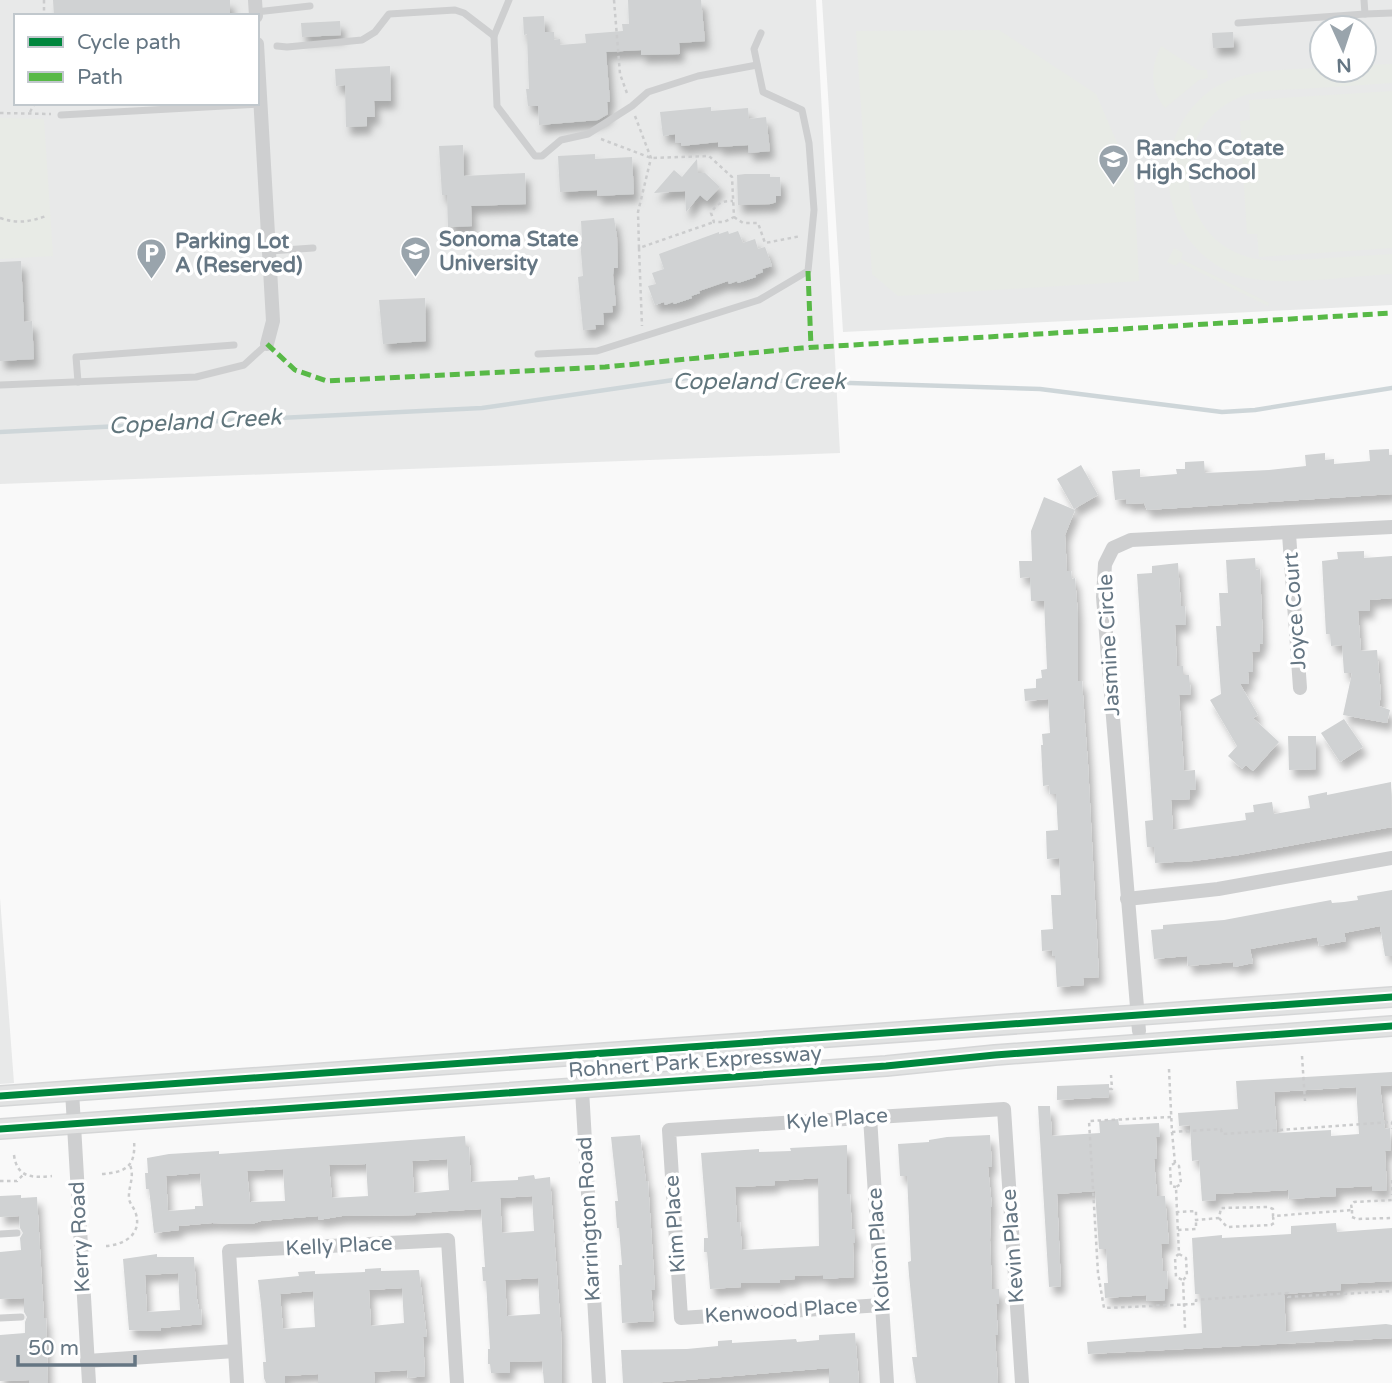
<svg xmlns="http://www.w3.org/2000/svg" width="1392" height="1383" font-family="'Varela Round',sans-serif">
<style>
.built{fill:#e8e9e9;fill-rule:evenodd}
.green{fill:#e8ebe6}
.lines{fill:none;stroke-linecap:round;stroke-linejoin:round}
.stream{stroke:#ced6d9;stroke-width:4.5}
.building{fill:#d0d2d3;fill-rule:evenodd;filter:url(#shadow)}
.secondary-casing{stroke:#d5d6d7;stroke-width:22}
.path{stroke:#cbcccd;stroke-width:2.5;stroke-dasharray:3.5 3.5;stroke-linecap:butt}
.service{stroke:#cecfd0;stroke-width:7}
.minor{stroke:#cecfd0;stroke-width:14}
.secondary{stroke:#e1e2e2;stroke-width:19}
.quiet{stroke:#58b947;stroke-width:5;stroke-dasharray:10 5;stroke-linecap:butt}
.cycleway-casing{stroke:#fff;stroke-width:11}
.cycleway{stroke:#00873e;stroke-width:7}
.labels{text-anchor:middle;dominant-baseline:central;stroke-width:7;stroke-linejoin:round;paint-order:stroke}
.poi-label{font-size:21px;font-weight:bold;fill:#657683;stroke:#fff;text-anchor:start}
.street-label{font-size:21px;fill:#657683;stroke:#fff}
.water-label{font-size:23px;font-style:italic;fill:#60757c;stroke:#fff}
</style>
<defs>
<filter id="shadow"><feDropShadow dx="4.5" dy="8" stdDeviation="3.5" flood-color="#0004"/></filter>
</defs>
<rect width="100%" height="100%" fill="#f9f9f9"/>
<!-- built -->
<g class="built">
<path d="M0 0H816L840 453 0 484ZM16 16H257V103H16Z"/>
<path d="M822 0H1392V305L843 332ZM1322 28H1364V70H1322Z"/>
<polygon points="0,898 14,1083 0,1084"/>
</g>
<!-- green -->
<g class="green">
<polygon points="999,30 1096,94 1134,182 1139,281 898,296 872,274 856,31"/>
<path d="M1161 46 1198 70H1207L1208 78 1199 80 1165 108C1150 89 1150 68 1161 46Z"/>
<path d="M1392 64V83C1362 85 1332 87 1301 89 1280 90 1258 89 1238 98 1167 129 1174 236 1248 257 1269 263 1291 260 1312 259 1339 257 1365 256 1392 254V274C1351 276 1281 287 1244 277 1159 254 1141 137 1214 88 1246 68 1286 70 1322 68V70H1364V65Z"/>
<polygon points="1392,91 1392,248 1259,257 1257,234 1247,234 1240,121 1250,120 1249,100"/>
<polygon points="0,118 44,119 53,256 0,259"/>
<polygon points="1174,248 1183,253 1181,259 1269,303 1268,306 1179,262 1176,266 1167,262"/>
</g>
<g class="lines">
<!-- stream -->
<polyline class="stream" points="0,432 482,408 687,378 1040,389 1222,412 1255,410 1392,388"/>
</g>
<!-- building -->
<g class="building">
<polygon points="53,0 230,0 230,16 54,16"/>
<polygon points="628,0 701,0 705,41 679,43 680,54 641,55 641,50 606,52 610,102 607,102 608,114 598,120 539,125 538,106 528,106 526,89 529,89 527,34 524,35 523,17 544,16 545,32 554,32 554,40 560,39 560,45 586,43 585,34 623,31 622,24 629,24"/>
<polygon points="340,21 341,35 302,37 301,23"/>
<polygon points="1233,32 1234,47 1213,48 1212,33"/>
<polygon points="390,66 391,101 374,101 375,117 367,117 367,126 346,127 345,85 336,86 335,69"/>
<polygon points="711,107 711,111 748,108 749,119 766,117 770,151 749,153 748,145 718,147 718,142 681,146 681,143 675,143 675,134 663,136 660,112"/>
<polygon points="463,145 464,176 525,173 526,204 471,206 472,226 448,227 447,195 442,195 439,146"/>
<polygon points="595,154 595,159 632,157 634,194 597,196 597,190 560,192 558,156"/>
<polygon points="697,159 698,173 705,173 720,187 707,201 700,195 686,212 685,191 654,193 674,170 682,177"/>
<polygon points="745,174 770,174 770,177 780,177 781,196 776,196 776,202 771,204 738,205 737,175"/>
<polygon points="614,218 617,237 618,268 614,268 613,275 616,305 612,306 613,312 603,313 604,325 595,325 596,329 583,330 578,277 583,276 580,239 582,239 581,221"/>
<polygon points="728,231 729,234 738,231 743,243 755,239 758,249 765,247 772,266 762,269 763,272 755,275 756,277 738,283 737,281 729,284 728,281 699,291 700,293 691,296 692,298 674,304 673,302 665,305 664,302 655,305 648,286 656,284 652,273 664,269 659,254 719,232 719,234"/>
<polygon points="21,261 24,322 32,321 34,359 0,361 0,262"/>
<polygon points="425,298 426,341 383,344 379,300"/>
<polygon points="1389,449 1389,455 1392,455 1392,494 1147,510 1144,503 1126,504 1126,499 1115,500 1112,471 1140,469 1140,477 1177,474 1176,469 1185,469 1185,462 1204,461 1205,473 1269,470 1306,466 1305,455 1325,453 1325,460 1334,459 1334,464 1370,461 1369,450"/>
<polygon points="1081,465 1098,495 1074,509 1057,479"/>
<polygon points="1044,497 1075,510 1065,535 1067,571 1071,571 1072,579 1075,578 1078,614 1078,681 1082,681 1088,764 1099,977 1083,978 1084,985 1057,987 1055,956 1053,956 1052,950 1042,951 1041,930 1053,929 1051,895 1061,895 1059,858 1047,859 1046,831 1058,830 1056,794 1050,794 1049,785 1043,786 1041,745 1043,745 1042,734 1050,733 1048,699 1025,701 1024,689 1036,688 1036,679 1042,678 1041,670 1047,669 1044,601 1031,601 1030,577 1020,578 1019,561 1032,561 1031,531"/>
<polygon points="1364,551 1364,558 1392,556 1392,598 1370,600 1370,611 1358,611 1361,651 1377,650 1381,695 1379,706 1390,710 1387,723 1343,715 1352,673 1344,673 1342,645 1331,646 1330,634 1326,634 1322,561 1338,559 1337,552"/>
<polygon points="1255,558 1256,570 1260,569 1263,643 1260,644 1260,651 1252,652 1253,672 1248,672 1249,684 1240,684 1258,715 1253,718 1279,742 1253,771 1246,765 1242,769 1228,756 1237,746 1210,700 1221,694 1216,626 1221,626 1219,593 1228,593 1226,560"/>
<polygon points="1178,563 1181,606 1185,606 1186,625 1175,625 1177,666 1183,666 1183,675 1189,675 1191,694 1179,695 1184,771 1195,770 1196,789 1190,790 1190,799 1171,800 1173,830 1246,820 1245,813 1254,812 1253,805 1272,802 1274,814 1310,808 1308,796 1327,792 1327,795 1391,782 1392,827 1239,855 1193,861 1155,863 1154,847 1147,847 1145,821 1153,820 1137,574 1152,573 1152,566"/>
<polygon points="1344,719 1363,747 1340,762 1321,733"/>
<polygon points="1288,736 1316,736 1316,769 1289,770"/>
<polygon points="1392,890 1392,956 1385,956 1380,926 1344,933 1346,941 1319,946 1317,937 1250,949 1253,963 1234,967 1233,962 1188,966 1187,956 1154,959 1151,930 1163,929 1163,925 1224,920 1331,900 1332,903 1344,902 1358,900 1357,896"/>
<path d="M1392 1072V1085L1380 1086 1385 1129 1390 1128 1391 1150 1385 1151 1387 1190 1372 1191V1186L1336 1188V1196L1289 1199 1288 1190 1216 1194V1200L1202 1201 1199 1160 1192 1161 1190 1125 1179 1126 1178 1113 1238 1109 1236 1081ZM1356 1087 1359 1134 1331 1136V1130L1277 1133 1274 1092Z"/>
<polygon points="1109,1084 1109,1097 1057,1100 1057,1086"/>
<polygon points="1038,1106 1050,1106 1052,1136 1100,1133 1099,1121 1118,1119 1119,1125 1159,1123 1160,1137 1156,1137 1157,1159 1154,1159 1157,1196 1165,1196 1169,1244 1161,1244 1163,1271 1167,1271 1168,1289 1165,1289 1165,1300 1147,1301 1146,1295 1105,1298 1104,1283 1108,1283 1106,1249 1099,1249 1095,1191 1057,1194 1061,1286 1049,1287"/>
<polygon points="640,1135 646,1181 648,1181 655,1290 651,1290 654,1321 622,1323 619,1265 622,1265 619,1228 617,1228 615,1201 618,1201 611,1137"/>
<polygon points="990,1135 992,1167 988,1167 992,1207 991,1207 990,1240 992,1289 999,1289 999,1304 996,1304 998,1335 995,1335 998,1383 916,1383 912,1357 917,1357 909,1275 908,1262 911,1261 907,1176 900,1176 898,1144 929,1142 929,1140 947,1137"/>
<path d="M465 1136 466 1147H469L471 1182 518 1180V1177L534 1175 535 1179 550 1177 561 1331 562 1383H544L542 1361 510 1362V1373H491L490 1364H488V1349H490L486 1281H483L482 1267H485L481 1209 416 1213V1215L342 1216 318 1220V1216L294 1218 261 1221 252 1224 212 1223 179 1226V1230L154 1233 149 1189H146L145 1173H148L147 1158 169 1154 219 1151V1154ZM447 1159 449 1190 414 1193 412 1161ZM366 1164 368 1196 332 1198 329 1165ZM283 1169 285 1201 250 1202 247 1171ZM200 1173 203 1206H195V1209L168 1211 166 1176ZM532 1196 534 1231 502 1233 500 1198ZM538 1278 540 1314 507 1316 505 1280Z"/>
<path d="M847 1145V1194H850L852 1230 855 1229V1243H853L854 1277 823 1279V1275L795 1276V1279L780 1280V1283H741V1287L710 1289 707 1252H704V1238H708L701 1153 759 1149V1152L791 1151 790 1148ZM818 1178 819 1246 742 1250 740 1222H737L735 1187 775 1185V1181Z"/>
<polygon points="21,1195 21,1198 37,1197 44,1318 46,1318 48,1383 29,1383 29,1380 0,1381 0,1335 25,1333 25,1322 27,1317 24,1312 24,1298 0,1299 0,1252 21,1250 20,1238 23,1233 20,1228 19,1216 0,1217 0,1196"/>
<polygon points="1336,1223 1337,1232 1392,1228 1392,1281 1341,1284 1341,1290 1284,1294 1286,1332 1386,1324 1392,1325 1392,1338 1088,1354 1087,1342 1202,1333 1200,1294 1195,1294 1192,1238 1222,1235 1222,1238 1291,1234 1291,1226"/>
<path d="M157 1254V1257H194L197 1299 199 1309H201L202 1324 161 1328V1331L129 1330 123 1259ZM178 1273 180 1310 147 1312 145 1275Z"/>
<path d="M381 1268V1271L419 1270 427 1337H423L425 1376 408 1378 407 1370 374 1372 375 1383H318V1374L285 1376V1383H266L264 1378 263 1362H266L261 1304 258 1280 299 1276 298 1272 315 1271V1274L365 1272V1269ZM402 1288 404 1323 371 1326 369 1290ZM313 1291 315 1327 283 1329 280 1294Z"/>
<polygon points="855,1333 859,1383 829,1383 829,1368 651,1383 623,1383 621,1350 687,1349 718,1346 718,1341 732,1340 732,1343 796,1339 797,1342 819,1340 819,1335"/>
</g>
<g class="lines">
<defs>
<g id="secondary">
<polyline points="0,1096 1392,997"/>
<polyline points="0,1129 886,1066 995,1055 1392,1026"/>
</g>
</defs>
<!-- secondary casing -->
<use href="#secondary" class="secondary-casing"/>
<!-- path -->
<g class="path">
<polyline points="44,0 44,16"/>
<polyline points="614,0 620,74 628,96"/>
<polyline points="30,112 35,103"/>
<polyline points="0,113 51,114"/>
<polyline points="635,116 651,158 638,212 639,248 714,222"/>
<path d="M601 139 651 158 709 156 732 177 734 217 724 222H714L711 213C717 203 721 201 733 201"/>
<polyline points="734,217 743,223 758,223 765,243 801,236"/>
<path d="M0 218C17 224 29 222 46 216"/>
<polyline points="639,248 642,326"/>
<polyline points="1302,1056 1305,1101"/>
<polyline points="1169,1069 1172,1132 1221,1129 1222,1134 1392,1122 1392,1129"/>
<polyline points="1109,1089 1112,1089 1111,1075"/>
<polyline points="1171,1117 1089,1121 1098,1273 1104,1308 1196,1304 1196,1300 1288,1293 1288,1297 1392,1291"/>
<polyline points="1172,1132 1175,1163 1179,1166 1181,1184 1176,1187 1177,1212 1196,1211 1196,1220 1219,1218 1221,1208 1268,1207 1273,1209 1273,1216 1352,1210 1351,1204 1354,1202 1392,1200"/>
<path d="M14 1155C17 1178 32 1178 52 1176"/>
<polyline points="1175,1163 1170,1166 1171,1186 1176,1187"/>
<path d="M102 1174C126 1172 136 1167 134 1140"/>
<polyline points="1392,1180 1392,1195"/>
<polyline points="0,1181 17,1181 23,1175"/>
<polyline points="1352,1210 1352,1217 1357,1219 1392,1218"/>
<polyline points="1177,1212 1179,1254 1175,1257 1176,1277 1183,1280 1185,1328"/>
<polyline points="1219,1218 1227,1227 1271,1225 1274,1223 1273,1217"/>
<polyline points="1178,1230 1196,1229 1196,1220"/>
<path d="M106 1246C123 1245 142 1235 136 1214 135 1209 130 1204 129 1199 128 1186 135 1178 130 1165"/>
<polyline points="1179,1254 1186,1258 1187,1276 1183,1280"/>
</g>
<!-- service -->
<g class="service">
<polyline points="509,0 494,36 497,106 535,156 542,156 561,140 588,134 632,106 648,92 698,76 757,65"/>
<polyline points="1364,0 1365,14 1392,13"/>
<polyline points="256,12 310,6"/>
<polyline points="1238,23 1365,14"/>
<polyline points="277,46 287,47 362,40 375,32 389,14 455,10 464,13 494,36"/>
<polyline points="61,115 260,104"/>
<polyline points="270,251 313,248"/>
<polyline points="538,354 597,351 759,300 808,271 814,210 809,143 802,110 763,92 754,49 761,33"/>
<polyline points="78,382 76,357 234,345"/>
<polyline points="0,385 196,377 244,365 267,344"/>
<polyline points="0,1234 17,1233"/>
<polyline points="0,1318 21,1317"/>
</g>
<!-- minor -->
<g class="minor">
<polyline points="255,0 256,16"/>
<polyline points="257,44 273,321 267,344"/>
<polyline points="1289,534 1300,688"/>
<polyline points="1127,899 1218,889 1392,858"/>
<polyline points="1139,1031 1103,597 1105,564 1113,548 1131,540 1392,527"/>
<polyline points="580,1055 599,1383"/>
<polyline points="72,1091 89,1383"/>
<polyline points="870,1117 887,1383"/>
<polyline points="882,1305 681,1318 669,1130 1004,1109 1022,1383"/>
<polyline points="87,1361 235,1351"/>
<polyline points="237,1383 229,1251 448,1240 457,1383"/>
</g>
<!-- secondary -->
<use href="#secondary" class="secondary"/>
<!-- quiet -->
<g class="quiet">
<polyline points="808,271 811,347"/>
<polyline points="267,344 295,370 327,381 605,367 802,348 1392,313"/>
</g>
<defs>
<g id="cycleway">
<polyline points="0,1096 1392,997"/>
<polyline points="0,1129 886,1066 995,1055 1392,1026"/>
</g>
</defs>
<!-- cycleway casing -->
<use href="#cycleway" class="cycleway-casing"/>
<!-- cycleway -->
<use href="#cycleway" class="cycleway"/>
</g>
<!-- icons -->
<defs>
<symbol id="school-pin" viewBox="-11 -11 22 30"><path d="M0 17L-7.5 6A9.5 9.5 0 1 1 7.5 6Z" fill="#99a4ac" stroke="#fff"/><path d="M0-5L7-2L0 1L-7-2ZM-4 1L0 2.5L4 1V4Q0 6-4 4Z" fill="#fff"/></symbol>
<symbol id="university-pin" viewBox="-11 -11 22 30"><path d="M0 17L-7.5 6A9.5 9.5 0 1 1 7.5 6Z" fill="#99a4ac" stroke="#fff"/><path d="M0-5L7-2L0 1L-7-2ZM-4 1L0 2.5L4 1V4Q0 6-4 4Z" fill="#fff"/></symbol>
<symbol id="parking-pin" viewBox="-11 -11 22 30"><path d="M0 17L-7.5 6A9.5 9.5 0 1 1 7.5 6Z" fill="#99a4ac" stroke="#fff"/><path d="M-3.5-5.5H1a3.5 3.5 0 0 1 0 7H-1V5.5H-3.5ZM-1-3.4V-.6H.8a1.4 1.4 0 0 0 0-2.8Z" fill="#fff"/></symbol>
</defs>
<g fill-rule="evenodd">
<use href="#school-pin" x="1096" y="142" width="35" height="47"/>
<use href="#university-pin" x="398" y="234" width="35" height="47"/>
<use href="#parking-pin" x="134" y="236" width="35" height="47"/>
</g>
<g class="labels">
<!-- poi labels -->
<g class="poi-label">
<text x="1136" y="148">Rancho Cotate<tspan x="1136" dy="24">High School</tspan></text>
<text x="439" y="239">Sonoma State<tspan x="439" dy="24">University</tspan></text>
<text x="175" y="241">Parking Lot<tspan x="175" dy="24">A (Reserved)</tspan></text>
</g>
<!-- street labels -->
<g class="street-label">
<text transform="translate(1295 611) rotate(-94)">Joyce Court</text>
<text transform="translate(1109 645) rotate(-93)">Jasmine Circle</text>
<text transform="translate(695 1062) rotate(-4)">Rohnert Park Expressway</text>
<text transform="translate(837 1119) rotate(-4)">Kyle Place</text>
<text transform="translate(589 1219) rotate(-93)">Karrington Road</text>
<text transform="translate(675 1224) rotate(-94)">Kim Place</text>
<text transform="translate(80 1237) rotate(-93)">Kerry Road</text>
<text transform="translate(339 1246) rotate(-3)">Kelly Place</text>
<text transform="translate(1013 1246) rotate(-94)">Kevin Place</text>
<text transform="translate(879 1250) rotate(-94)">Kolton Place</text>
<text transform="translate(781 1311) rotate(-4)">Kenwood Place</text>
</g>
<!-- water labels -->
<g class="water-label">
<text x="759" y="382">Copeland Creek</text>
<text transform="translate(195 422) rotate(-3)">Copeland Creek</text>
</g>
</g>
<!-- legend -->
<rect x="14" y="14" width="245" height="91" fill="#ffffff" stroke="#c1c8cd" stroke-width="2"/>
<rect x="28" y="37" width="35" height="10" fill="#00873e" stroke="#c1c8cd" stroke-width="2"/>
<text x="77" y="49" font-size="21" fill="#657683">Cycle path</text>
<rect x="28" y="72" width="35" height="10" fill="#58b947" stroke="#c1c8cd" stroke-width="2"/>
<text x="77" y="84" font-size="21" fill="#657683">Path</text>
<!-- north arrow -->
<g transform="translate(1343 49) rotate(177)"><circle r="33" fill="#ffffff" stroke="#c1c8cd" stroke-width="2"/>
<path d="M0-5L12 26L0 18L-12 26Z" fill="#99a4ac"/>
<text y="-10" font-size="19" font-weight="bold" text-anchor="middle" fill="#657683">N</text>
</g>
<!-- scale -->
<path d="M18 1355v10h117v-10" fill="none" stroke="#657683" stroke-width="3.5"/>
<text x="28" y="1355" font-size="21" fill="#657683" stroke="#ffffff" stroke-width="5" paint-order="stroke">50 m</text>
</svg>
